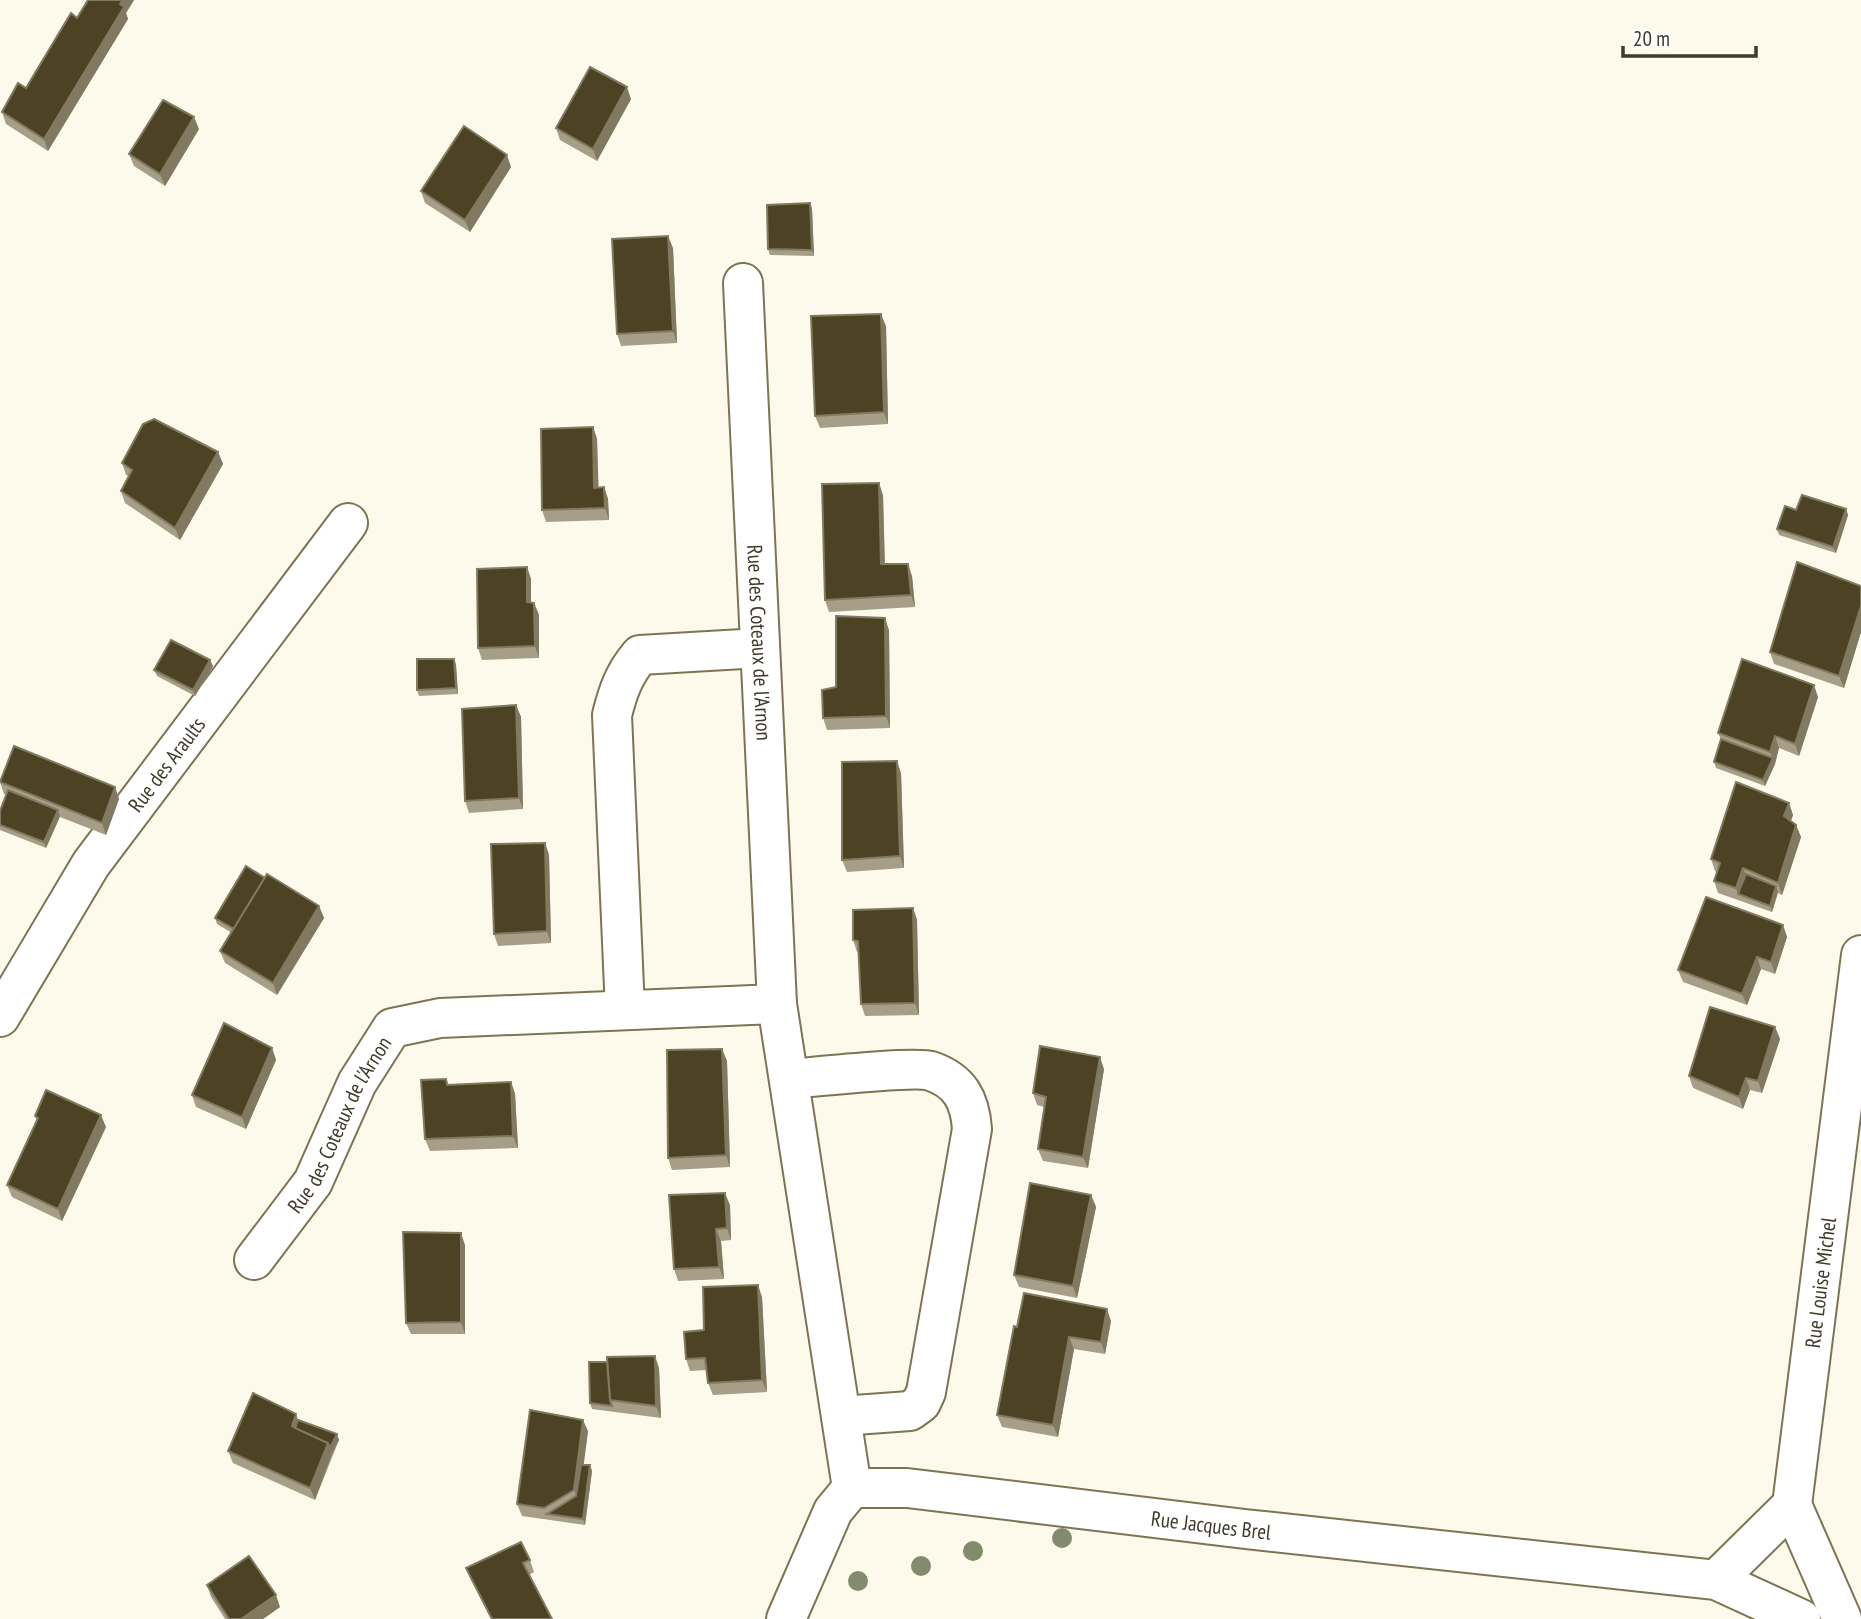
<svg xmlns="http://www.w3.org/2000/svg" width="1861" height="1619" font-family="'PT Sans Narrow',sans-serif">
<style>
.lines{fill:none;stroke-linecap:round;stroke-linejoin:round}
.minor-casing{stroke:#7e7453;stroke-width:42}
.minor{stroke:#fff;stroke-width:38}
.tree{fill:#838b6d}
.wall{fill:#a69e88}
.shaded-wall{fill:#827a60}
.building{fill:#4d4324;stroke:#827a60;stroke-width:2}
.labels{text-anchor:middle;dominant-baseline:central;stroke-width:7;stroke-linejoin:round;paint-order:stroke}
.street-label{font-size:21px;fill:#3f3a2c;stroke:#fff}
</style>
<rect width="100%" height="100%" fill="#fefaeb"/>
<g class="lines">
<defs>
<g id="minor">
<path id="s1" d="M743 283 777 1004 852 1488"/>
<path d="M625 1010 612 715C618 691 624 674 640 655L760 648"/>
<path id="s2" d="M0 1017 91 864 348 523"/>
<path d="M789 1079C813 1077 915 1066 931 1071 960 1081 970 1100 972 1129L926 1392 921 1403 910 1411 841 1416"/>
<path id="s3" d="M254 1260 313 1182 357 1083 392 1028 440 1018 777 1004"/>
<polyline points="1792,1505 1842,1619"/>
<path id="s4" d="M1716 1580 1792 1505 1861 955"/>
<path id="s5" d="M786 1619 833 1511 852 1488H907L1245 1529 1716 1580 1801 1619"/>
</g>
</defs>
<!-- minor casing -->
<use href="#minor" class="minor-casing"/>
<!-- minor -->
<use href="#minor" class="minor"/>
</g>
<!-- trees -->
<g class="tree">
<circle cx="1062" cy="1538" r="10"/>
<circle cx="973" cy="1551" r="10"/>
<circle cx="921" cy="1566" r="10"/>
<circle cx="858" cy="1581" r="10"/>
</g>
<!-- wall -->
<g class="wall">
<polygon points="88,0 134,0 126,13 128,19 48,151 6,124 2,112 26,88 77,18"/>
<polygon points="631,99 597,161 560,140 556,128"/>
<polygon points="199,129 165,186 134,166 129,154"/>
<polygon points="511,167 470,232 425,203 421,191"/>
<polygon points="810,203 812,209 814,256 770,255 768,249"/>
<polygon points="673,248 677,343 621,346 617,334"/>
<polygon points="886,326 888,424 820,428 815,416"/>
<polygon points="593,427 597,439 598,487 604,487 608,499 609,520 546,522 542,510"/>
<polygon points="218,452 223,464 180,540 125,503 121,491 129,476 126,475 122,463"/>
<polygon points="883,495 885,564 912,576 915,607 829,612 825,600"/>
<polygon points="1846,509 1848,515 1836,553 1779,535 1777,529 1796,510"/>
<polygon points="527,567 531,579 531,603 534,603 539,615 539,658 482,660 478,648"/>
<polygon points="1861,586 1861,632 1844,688 1774,664 1770,652"/>
<polygon points="889,630 890,728 827,730 823,718 836,687"/>
<polygon points="454,659 456,665 458,694 419,696 417,690"/>
<polygon points="210,660 213,666 195,696 157,676 154,670"/>
<polygon points="1818,697 1799,756 1779,748 1775,764 1765,786 1716,768 1714,762 1721,739 1718,733"/>
<polygon points="516,705 521,717 523,809 469,813 465,801"/>
<polygon points="901,773 904,868 847,872 842,860"/>
<polygon points="0,782 115,787 119,799 106,835 60,817 46,848 0,830 0,811 6,795 4,794"/>
<polygon points="1789,803 1793,815 1791,821 1796,825 1801,837 1782,895 1778,893 1772,912 1718,893 1714,881 1717,872 1715,871 1711,859"/>
<polygon points="545,843 549,855 551,943 498,946 494,934"/>
<polygon points="265,878 319,906 324,918 277,995 225,963 220,951 232,933 217,924 215,918"/>
<polygon points="913,908 917,920 919,1015 865,1016 861,1004 859,953 857,952 853,940"/>
<polygon points="1783,925 1787,937 1775,974 1761,969 1747,1005 1683,982 1678,970"/>
<polygon points="1775,1027 1780,1039 1762,1093 1750,1090 1743,1109 1693,1088 1689,1076"/>
<polygon points="272,1048 276,1060 246,1129 196,1107 192,1095"/>
<polygon points="722,1049 727,1061 730,1167 672,1170 668,1158"/>
<polygon points="1104,1069 1088,1168 1043,1161 1038,1149 1044,1107 1037,1105 1033,1093"/>
<polygon points="446,1079 449,1085 511,1082 515,1094 518,1148 430,1151 425,1139"/>
<polygon points="35,1116 106,1127 62,1221 12,1197 7,1185 37,1121"/>
<polygon points="1091,1195 1096,1207 1077,1298 1019,1287 1014,1275"/>
<polygon points="730,1205 731,1240 721,1241 724,1279 678,1281 674,1269"/>
<polygon points="465,1245 465,1334 411,1334 406,1323"/>
<polygon points="762,1297 767,1392 713,1395 708,1383 707,1370 690,1371 686,1359 704,1330"/>
<polygon points="1111,1321 1105,1354 1074,1349 1058,1437 1002,1427 997,1415 1017,1327"/>
<polygon points="659,1368 661,1418 592,1409 590,1403"/>
<polygon points="298,1420 337,1434 339,1440 315,1500 233,1463 228,1451"/>
<polygon points="588,1431 583,1465 590,1465 592,1471 585,1525 522,1516 517,1504"/>
<polygon points="530,1560 534,1572 529,1575 552,1619 491,1619 471,1580 466,1568"/>
<polygon points="207,1585 280,1607 263,1619 225,1619 211,1597"/>
</g>
<!-- shaded-wall -->
<g class="shaded-wall">
<polygon points="123,0 134,0 126,13 128,19 48,151 44,139"/>
<polygon points="627,87 631,99 597,161 593,149"/>
<polygon points="194,117 199,129 165,186 160,174"/>
<polygon points="507,155 511,167 470,232 465,220"/>
<polygon points="810,203 812,209 814,256 812,250"/>
<polygon points="668,236 673,248 677,343 673,331"/>
<polygon points="881,314 886,326 888,424 884,412"/>
<polygon points="593,427 597,439 599,500 594,488"/>
<polygon points="218,452 223,464 180,540 175,528"/>
<polygon points="879,483 883,495 885,576 881,564"/>
<polygon points="604,487 608,499 609,520 605,508"/>
<polygon points="1846,509 1848,515 1836,553 1833,547"/>
<polygon points="908,564 912,576 915,607 911,595"/>
<polygon points="527,567 531,579 531,614 527,602"/>
<polygon points="534,603 539,615 539,658 535,646"/>
<polygon points="1861,606 1861,632 1844,688 1839,676"/>
<polygon points="885,618 889,630 890,728 886,716"/>
<polygon points="454,659 456,665 458,694 456,688"/>
<polygon points="210,660 213,666 195,696 193,690"/>
<polygon points="1814,685 1818,697 1799,756 1795,744"/>
<polygon points="516,705 521,717 523,809 519,798"/>
<polygon points="1775,736 1779,748 1775,764 1770,752"/>
<polygon points="1773,758 1775,764 1765,786 1763,780"/>
<polygon points="897,761 901,773 904,868 900,856"/>
<polygon points="115,787 119,799 106,835 102,823"/>
<polygon points="1789,803 1793,815 1788,828 1784,816"/>
<polygon points="58,810 60,816 46,848 44,842"/>
<polygon points="1796,825 1801,837 1782,895 1778,883"/>
<polygon points="545,843 549,855 551,943 547,931"/>
<polygon points="1743,868 1748,880 1738,894 1740,900 1736,888"/>
<polygon points="1776,886 1778,892 1772,912 1770,906"/>
<polygon points="319,906 324,918 277,995 273,983"/>
<polygon points="913,908 917,920 919,1015 915,1003"/>
<polygon points="1783,925 1787,937 1775,974 1771,962"/>
<polygon points="1757,957 1761,969 1747,1005 1742,994"/>
<polygon points="1775,1027 1780,1039 1762,1093 1758,1081"/>
<polygon points="272,1048 276,1060 246,1129 242,1117"/>
<polygon points="722,1049 727,1061 730,1167 726,1155"/>
<polygon points="1100,1057 1104,1069 1088,1168 1083,1157"/>
<polygon points="1746,1078 1750,1090 1743,1109 1739,1097"/>
<polygon points="511,1082 515,1094 518,1148 513,1136"/>
<polygon points="101,1115 106,1127 62,1221 58,1209"/>
<polygon points="725,1193 730,1205 731,1240 727,1228"/>
<polygon points="1091,1195 1096,1207 1077,1298 1073,1286"/>
<polygon points="716,1229 721,1241 724,1279 719,1267"/>
<polygon points="461,1233 465,1245 465,1334 461,1322"/>
<polygon points="758,1285 762,1297 767,1392 762,1380"/>
<polygon points="1107,1309 1111,1321 1105,1354 1101,1342"/>
<polygon points="1069,1337 1074,1349 1058,1437 1053,1425"/>
<polygon points="655,1356 659,1368 661,1418 656,1406"/>
<polygon points="296,1414 300,1426 298,1434 292,1426"/>
<polygon points="583,1420 588,1431 579,1502 574,1490"/>
<polygon points="337,1434 339,1440 332,1454 330,1448"/>
<polygon points="328,1443 332,1454 315,1500 310,1488"/>
<polygon points="590,1465 592,1471 585,1525 583,1519"/>
<polygon points="276,1595 280,1607 263,1619 241,1619"/>
</g>
<!-- building -->
<g class="building">
<polygon points="88,0 123,0 120,4 124,7 44,139 2,112 18,83 26,88 71,13 77,18"/>
<polygon points="590,67 627,87 593,149 556,128"/>
<polygon points="163,100 194,117 160,174 129,154"/>
<polygon points="464,126 507,155 465,220 421,191"/>
<polygon points="810,203 812,250 768,249 767,205"/>
<polygon points="668,236 673,331 617,334 612,239"/>
<polygon points="881,314 884,412 815,416 811,316"/>
<polygon points="154,419 218,452 175,528 121,491 132,470 122,463 143,424"/>
<polygon points="593,427 594,488 604,487 605,508 542,510 541,429"/>
<polygon points="879,483 881,564 908,564 911,595 825,600 822,484"/>
<polygon points="1802,495 1846,509 1833,547 1777,529 1785,506 1796,510"/>
<polygon points="1797,562 1861,586 1861,606 1839,676 1770,652"/>
<polygon points="527,567 527,602 534,603 535,646 478,648 477,569"/>
<polygon points="836,616 885,618 886,716 823,718 822,690 836,687"/>
<polygon points="171,640 210,660 193,690 154,670"/>
<polygon points="417,659 454,659 456,688 417,690"/>
<polygon points="1742,659 1814,685 1795,744 1775,736 1770,752 1718,733"/>
<polygon points="516,705 519,798 465,801 462,709"/>
<polygon points="1721,739 1773,758 1763,780 1714,762"/>
<polygon points="14,746 115,787 102,823 0,782"/>
<polygon points="897,761 900,856 842,860 842,762"/>
<polygon points="1736,782 1789,803 1784,816 1796,825 1778,883 1743,868 1736,888 1714,881 1720,863 1711,859"/>
<polygon points="8,790 58,810 44,842 0,825 0,811"/>
<polygon points="545,843 547,931 494,934 491,844"/>
<polygon points="246,866 265,878 234,929 215,918"/>
<polygon points="267,874 319,906 273,983 220,951"/>
<polygon points="1746,874 1776,886 1770,906 1738,894"/>
<polygon points="1706,897 1783,925 1771,962 1757,957 1742,994 1678,970"/>
<polygon points="913,908 915,1003 861,1004 858,941 853,940 853,910"/>
<polygon points="1710,1007 1775,1027 1758,1081 1746,1078 1739,1097 1689,1076"/>
<polygon points="224,1023 272,1048 242,1117 192,1095"/>
<polygon points="1040,1046 1100,1057 1083,1157 1038,1149 1046,1097 1033,1093"/>
<polygon points="722,1049 726,1155 668,1158 667,1050"/>
<polygon points="446,1079 447,1085 511,1082 513,1136 425,1139 421,1080"/>
<polygon points="46,1090 101,1115 58,1209 7,1185 38,1118 35,1116"/>
<polygon points="1030,1183 1091,1195 1073,1286 1014,1275"/>
<polygon points="725,1193 727,1228 716,1229 719,1267 674,1269 669,1195"/>
<polygon points="403,1232 461,1233 461,1322 406,1323"/>
<polygon points="758,1285 762,1380 708,1383 705,1358 686,1359 684,1332 704,1330 703,1287"/>
<polygon points="1024,1293 1107,1309 1101,1342 1069,1337 1053,1425 997,1415 1014,1326 1017,1327"/>
<polygon points="655,1356 656,1406 610,1400 607,1357"/>
<polygon points="589,1362 607,1362 610,1400 612,1406 590,1403"/>
<polygon points="253,1393 296,1414 292,1426 328,1443 310,1488 228,1451"/>
<polygon points="530,1410 583,1420 574,1490 544,1508 517,1504"/>
<polygon points="298,1420 337,1434 330,1448 328,1443 295,1428"/>
<polygon points="581,1465 590,1465 583,1519 547,1514 576,1496"/>
<polygon points="521,1542 530,1560 523,1563 552,1619 492,1619 466,1568"/>
<polygon points="249,1556 276,1595 241,1619 229,1619 207,1585"/>
</g>
<g class="labels">
<!-- street labels -->
<g class="street-label">
<text stroke="none"><textPath href="#s1" startOffset="360">Rue des Coteaux de l'Arnon</textPath></text>
<text stroke="none"><textPath href="#s2" startOffset="303">Rue des Araults</textPath></text>
<text stroke="none"><textPath href="#s3" startOffset="161">Rue des Coteaux de l'Arnon</textPath></text>
<text stroke="none"><textPath href="#s4" startOffset="331">Rue Louise Michel</textPath></text>
<text stroke="none"><textPath href="#s5" startOffset="509">Rue Jacques Brel</textPath></text>
</g>
</g>
<!-- scale -->
<path d="M1623 46v10h133v-10" fill="none" stroke="#3f3a2c" stroke-width="3.5"/>
<text x="1633" y="46" font-size="21" fill="#3f3a2c" stroke="#ffffff" stroke-width="5" paint-order="stroke">20 m</text>
</svg>
